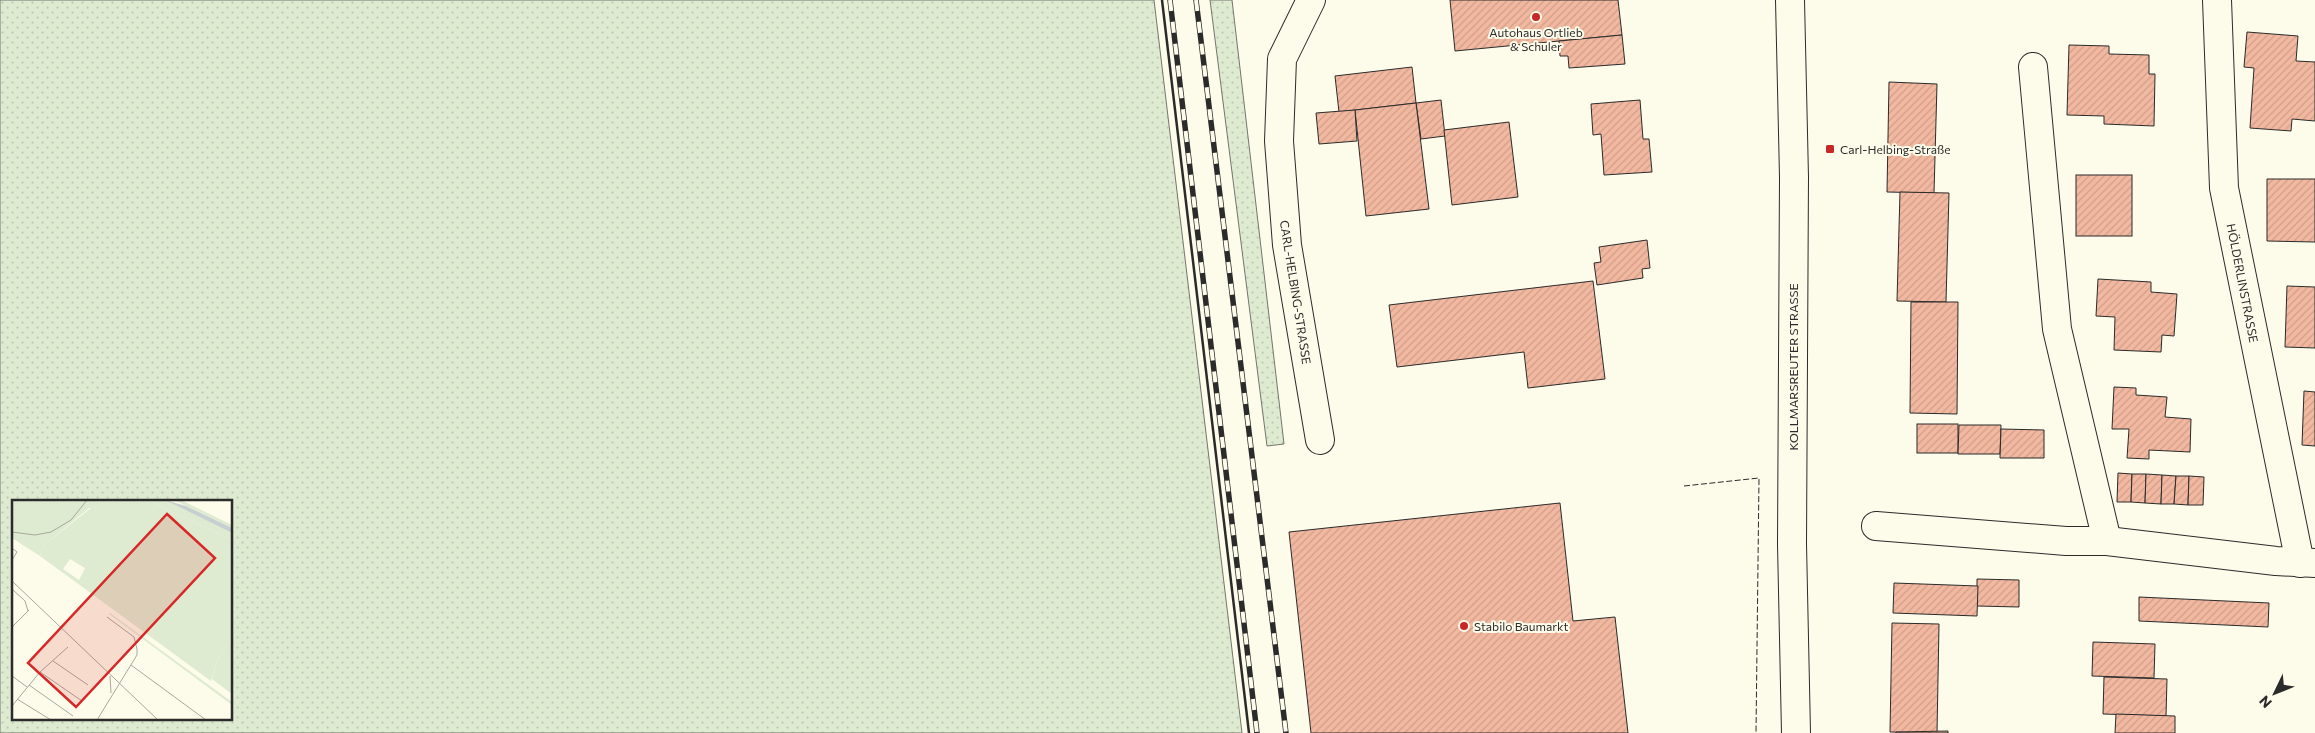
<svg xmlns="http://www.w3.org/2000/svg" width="2315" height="733" font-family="Commissioner,sans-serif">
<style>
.grass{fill:url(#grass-dots);stroke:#74746e;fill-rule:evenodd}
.building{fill:url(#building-hatch);stroke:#2b2b2b}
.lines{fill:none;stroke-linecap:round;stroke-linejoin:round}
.minor-casing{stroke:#2b2b2b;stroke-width:30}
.major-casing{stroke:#2b2b2b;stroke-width:30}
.minor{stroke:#fdfbea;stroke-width:28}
.major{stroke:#fdfbea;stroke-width:28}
.rail-casing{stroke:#2b2b2b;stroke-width:5.5}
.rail{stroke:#fdfbea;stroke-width:4;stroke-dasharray:11;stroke-linecap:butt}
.fence{stroke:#2b2b2b;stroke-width:1;stroke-dasharray:6 2.5;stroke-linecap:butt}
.wall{stroke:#2b2b2b;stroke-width:2.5}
.poi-dot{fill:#c62828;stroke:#fdfbea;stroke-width:2}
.labels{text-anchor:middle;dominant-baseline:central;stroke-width:4;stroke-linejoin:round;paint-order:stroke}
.poi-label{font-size:12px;fill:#2b2b2b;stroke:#fdfbea;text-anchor:start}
.street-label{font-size:12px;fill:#2b2b2b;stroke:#fdfbea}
.inset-road{fill:none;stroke:#a9a89e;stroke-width:1}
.view{fill:#d62828;fill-opacity:0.15;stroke:#d62828;stroke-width:2.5}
.inset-edge{fill:none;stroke:#2b2b2b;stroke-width:2.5}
</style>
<defs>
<pattern id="grass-dots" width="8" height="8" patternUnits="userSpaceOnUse" patternTransform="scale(1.25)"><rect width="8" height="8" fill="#deebd1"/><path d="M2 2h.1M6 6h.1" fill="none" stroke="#bfcab4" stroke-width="1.8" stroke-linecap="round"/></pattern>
<pattern id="building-hatch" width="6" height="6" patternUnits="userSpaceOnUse" patternTransform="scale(1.25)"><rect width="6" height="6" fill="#f2b8a0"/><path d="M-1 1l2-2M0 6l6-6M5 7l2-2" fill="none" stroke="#d09e8a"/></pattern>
</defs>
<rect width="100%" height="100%" fill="#fdfbea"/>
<!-- grass -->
<g class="grass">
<path d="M0 0H1154L1242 733H0ZM14 502H231V719H14Z"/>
<polygon points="1210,0 1232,0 1284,444 1267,446"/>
</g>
<!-- building -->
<g class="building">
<polygon points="1450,0 1618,0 1622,35 1455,51"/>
<polygon points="2247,32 2298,36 2296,61 2315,62 2315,121 2292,119 2291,131 2250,128 2254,68 2244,67"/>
<polygon points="1622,35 1625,64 1569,68 1568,56 1560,56 1559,41"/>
<polygon points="2069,45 2109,46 2109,54 2149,55 2149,74 2155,74 2154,126 2104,124 2104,116 2067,115"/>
<polygon points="1412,67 1416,103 1339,112 1335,76"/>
<polygon points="1889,82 1937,84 1934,193 1887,192"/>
<polygon points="1441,100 1445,136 1421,139 1416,103"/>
<polygon points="1640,100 1643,139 1649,139 1652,172 1604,175 1601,134 1593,135 1591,104"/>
<polygon points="1416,103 1429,209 1366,216 1355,110"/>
<polygon points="1355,110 1357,141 1319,144 1316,113"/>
<polygon points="1509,122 1518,197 1452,205 1444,130"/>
<rect x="2076" y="175" width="56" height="61"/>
<polygon points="2267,179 2315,179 2315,242 2267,241"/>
<polygon points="1900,192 1949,193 1946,302 1897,301"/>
<polygon points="1647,240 1650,268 1642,269 1643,278 1597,285 1594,263 1601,262 1599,247"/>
<polygon points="2098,279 2151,282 2151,292 2177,294 2174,336 2162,335 2161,352 2114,350 2115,317 2096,316"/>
<polygon points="1593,281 1605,379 1528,388 1524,352 1397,367 1389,305"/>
<polygon points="2287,286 2315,287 2315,348 2285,347"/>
<polygon points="1911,302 1958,302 1957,414 1910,413"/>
<polygon points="2114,387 2136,388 2136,395 2167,397 2165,417 2191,419 2190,452 2149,450 2149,459 2127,458 2129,429 2112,429"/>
<polygon points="2304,391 2315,392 2315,446 2302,445"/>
<rect x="1917" y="424" width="41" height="29"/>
<polygon points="1959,425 2001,425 2000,454 1958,454"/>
<polygon points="2001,429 2044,430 2044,458 2000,458"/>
<polygon points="2118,473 2132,474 2131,502 2117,502"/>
<polygon points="2132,474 2146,474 2145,503 2131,502"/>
<polygon points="2146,474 2162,475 2161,504 2145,503"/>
<polygon points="2162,475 2176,476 2174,504 2161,504"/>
<polygon points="2176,476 2189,476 2188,505 2174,504"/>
<polygon points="2189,476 2204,477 2203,505 2188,505"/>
<polygon points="1560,503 1573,621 1615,617 1628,733 1311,733 1289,532"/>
<polygon points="1977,579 2019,580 2019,607 1977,606"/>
<polygon points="1894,583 1978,586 1977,616 1893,613"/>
<polygon points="2139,597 2269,603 2268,627 2139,621"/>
<polygon points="1892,623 1939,624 1937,733 1890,732"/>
<polygon points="2093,642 2155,644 2154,678 2092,676"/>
<polygon points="2104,677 2167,679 2166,716 2103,714"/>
<polygon points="2116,714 2175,716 2175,733 2115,733"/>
<polygon points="1948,731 1948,733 1896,733 1896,732"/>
</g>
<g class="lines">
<defs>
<g id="minor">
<polyline points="1311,0 1282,59 1279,141 1287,245 1320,440"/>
<polyline points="2217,0 2224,188 2300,563"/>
<polyline points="2033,67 2057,329 2107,541"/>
<polyline points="1876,526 2066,541 2107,541 2276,561 2315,563"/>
</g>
<polyline id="major" points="1790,0 1794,177 1792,544 1796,733"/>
</defs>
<!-- minor casing -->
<use href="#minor" class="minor-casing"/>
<!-- major casing -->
<use href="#major" class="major-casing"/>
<!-- minor -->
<use href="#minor" class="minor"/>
<!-- major -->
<use href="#major" class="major"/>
<defs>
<g id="rail">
<polyline points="1170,0 1257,733"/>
<polyline points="1196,0 1286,733"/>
</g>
</defs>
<!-- rail casing -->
<use href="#rail" class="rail-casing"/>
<!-- rail -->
<use href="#rail" class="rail"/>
<!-- fence -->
<polyline class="fence" points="1684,486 1759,478 1756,733"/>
<!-- wall -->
<polyline class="wall" points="1162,0 1249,733"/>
</g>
<!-- markers -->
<g class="poi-dot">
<circle cx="1536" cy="17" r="5"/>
<rect x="1825" y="144" width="10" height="10" rx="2.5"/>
<circle cx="1464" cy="626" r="5"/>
</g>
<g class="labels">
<!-- poi labels -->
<g class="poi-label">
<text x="1536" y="32" text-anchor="middle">Autohaus Ortlieb<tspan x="1536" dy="14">&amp; Schuler</tspan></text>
<text x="1840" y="149">Carl-Helbing-Straße</text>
<text x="1474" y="626">Stabilo Baumarkt</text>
</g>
<!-- street labels -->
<g class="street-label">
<text transform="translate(2243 283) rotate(79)">HÖLDERLINSTRASSE</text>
<text transform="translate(1296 292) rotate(81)">CARL-HELBING-STRASSE</text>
<text transform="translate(1793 367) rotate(-90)">KOLLMARSREUTER STRASSE</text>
</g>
</g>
<!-- overview -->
<g transform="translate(12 500)">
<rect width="220" height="220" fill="#fdfbea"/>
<path d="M89 0H136L220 40V139L206 158 199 181 28 56 32 45ZM58 59 73 68 67 80 51 69ZM98 113 220 202V205L97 114Z" fill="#deebd1" fill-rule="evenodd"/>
<path d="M220 139V194L200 179 206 158Z" fill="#deebd1"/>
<path d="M0 0H89L82 8H77L32 45 28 56 0 38ZM136 0H153L220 33V40ZM162 0H169L220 25V28Z" fill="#deebd1"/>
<path d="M3 0H16L6 20 0 17ZM22 0 47 12 41 24 16 12Z" fill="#deebd1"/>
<path d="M153 0 174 6 220 28V33Z" fill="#c7d0d0"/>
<path class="inset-road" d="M0 32 23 35 39 32 59 20 75 0M0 48 5 52 0 60M0 81 146 220M0 89 13 101 16 111M0 127 17 110M41 161 76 185M119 165 194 220M28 172 70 201M0 176 15 187M98 176 99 193M17 185 61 216M5 199 39 220M0 206 28 172 56 147M85 220 125 155V149L122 137 95 117"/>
<path class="view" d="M155 14 203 58 64 207 16 163Z"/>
<rect width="220" height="220" class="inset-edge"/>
</g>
<!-- north arrow -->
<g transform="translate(2275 693) rotate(227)" stroke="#fdfbea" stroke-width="4" paint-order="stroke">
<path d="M0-4L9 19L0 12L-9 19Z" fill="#2b2b2b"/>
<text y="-8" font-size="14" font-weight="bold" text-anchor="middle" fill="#2b2b2b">N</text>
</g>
</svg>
